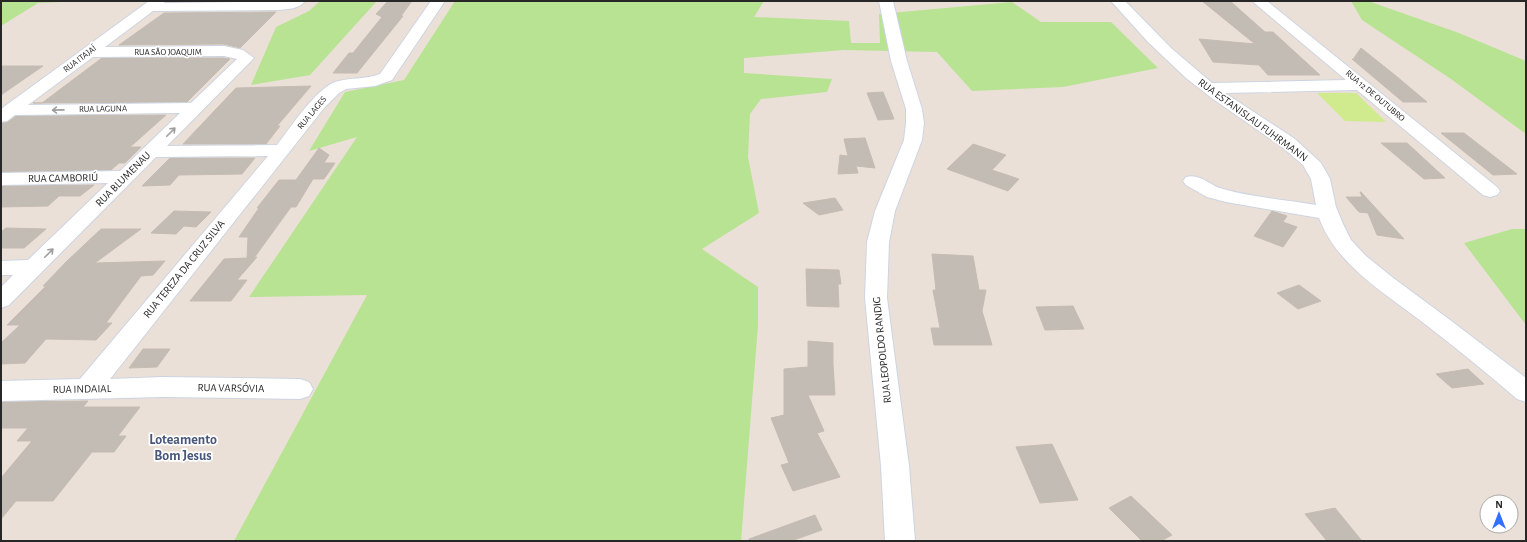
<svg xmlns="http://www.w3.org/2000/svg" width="1527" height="542" font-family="'Alegreya Sans',sans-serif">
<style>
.green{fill:#b8e392}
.pitch{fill:#cfeb8d}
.building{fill:#c2bcb4;stroke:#c6bcb2}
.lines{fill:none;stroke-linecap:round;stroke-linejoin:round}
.minor-casing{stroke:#cdd4e1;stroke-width:2}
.minor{fill:#fff;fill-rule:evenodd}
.oneway{stroke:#9e9e9e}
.labels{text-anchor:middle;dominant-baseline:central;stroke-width:3.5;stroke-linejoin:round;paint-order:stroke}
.far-street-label{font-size:9px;fill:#272727;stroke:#fff}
.street-label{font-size:11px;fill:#272727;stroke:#fff}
.near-neighbourhood-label{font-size:14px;font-weight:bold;fill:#475679;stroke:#fff}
</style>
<rect width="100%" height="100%" fill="#ebe0d8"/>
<!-- green -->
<g class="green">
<polygon points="1,1 88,1 38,3 1,26"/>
<polygon points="320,1 377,1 310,75 251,85 276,27 309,11"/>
<polygon points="455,1 764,1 754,17 849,21 851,43 880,43 879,14 1012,2 1041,22 1111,22 1158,68 1063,87 972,91 937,52 844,50 744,58 744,73 832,79 827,92 761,99 750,114 748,157 759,213 702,249 758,287 758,325 741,541 234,541 367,295 249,297 357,137 309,151 345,92 404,80"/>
<polygon points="1351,1 1368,1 1459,33 1526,61 1526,134 1451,79 1362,20"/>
<polygon points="1512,229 1526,229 1526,325 1464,243"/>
</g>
<!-- pitch -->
<polygon class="pitch" points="1317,93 1356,93 1386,122 1345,121"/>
<!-- building -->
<g class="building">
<polygon points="388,1 412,1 401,16 403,16 357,73 333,73 349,53 353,53 382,17 376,14"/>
<polygon points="1202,1 1230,1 1265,32 1273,32 1320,75 1268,75 1259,65 1213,62 1199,39 1255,44"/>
<polygon points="276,12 240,48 224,44 119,45 164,13"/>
<polygon points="1361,48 1396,76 1427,102 1403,102 1352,59 1355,59 1354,58"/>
<polygon points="102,58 224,58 230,59 187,102 33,103 42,103"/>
<polygon points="1,66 43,66 1,95"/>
<polygon points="311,86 277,126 280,126 266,144 183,144 236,88"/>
<polygon points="883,92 894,119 878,120 867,93"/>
<polygon points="166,115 130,147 141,147 125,163 119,163 111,170 1,172 1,123 8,122 16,116"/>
<polygon points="1441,133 1464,133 1517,174 1493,175"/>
<polygon points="865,138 875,168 856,166 858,173 838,174 840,155 848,156 844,139"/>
<polygon points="1381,143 1407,143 1445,178 1424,179"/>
<polygon points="973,144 1006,155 992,170 1019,179 1008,191 947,169"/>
<polygon points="319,148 329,155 324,163 335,163 324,179 313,179 296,207 291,207 254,258 257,257 237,280 247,280 231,301 190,301 224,259 247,258 248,237 239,237 259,208 257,208 279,180 296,180"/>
<polygon points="170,158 255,158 242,174 179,175 170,185 142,186"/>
<polygon points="94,185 80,196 59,196 48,206 1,207 1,186"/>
<polygon points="1360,192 1361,192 1404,239 1377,235 1368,213 1359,212 1346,197 1362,197"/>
<polygon points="835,198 843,210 819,215 803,203"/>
<polygon points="174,211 211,212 196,227 184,226 176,234 151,233"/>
<polygon points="1272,211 1287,216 1283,222 1297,227 1283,247 1254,236"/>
<polygon points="6,228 46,229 24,248 1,248 1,232"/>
<polygon points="101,229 141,229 95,263 165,261 153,275 141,276 106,323 112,323 96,340 46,339 25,363 1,364 1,343 20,325 7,325 46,286 43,286 66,262"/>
<polygon points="932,254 973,256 979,290 986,290 982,311 992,345 934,345 931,328 940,328 933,290 936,290"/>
<polygon points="806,269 839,270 841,284 838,284 839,307 807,306"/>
<polygon points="1299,285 1321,301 1298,309 1277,293"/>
<polygon points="1073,306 1084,329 1045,330 1036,307"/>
<polygon points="808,341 833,343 833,364 835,395 808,395 824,431 817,433 840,477 793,491 781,465 789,463 771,418 784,415 784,369 808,367"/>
<polygon points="143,349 170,349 157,367 129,368"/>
<polygon points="1468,369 1484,384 1452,388 1436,374"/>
<polygon points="88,401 83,407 140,407 118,436 126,436 114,452 92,452 53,501 16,501 1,519 1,478 32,441 17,441 28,428 1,428 1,402"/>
<polygon points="1052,444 1078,500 1040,503 1016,447"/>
<polygon points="1131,496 1172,535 1161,541 1142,541 1109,508"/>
<polygon points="1335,508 1362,541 1327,541 1305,514"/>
<polygon points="815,515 822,530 791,541 749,541 749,539"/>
</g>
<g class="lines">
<defs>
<g id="minor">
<path d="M149 1H165L164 3 305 1C299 9 288 9 279 10L153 11 105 47 224 46 243 50 254 58 167 146 277 145C290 128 316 89 335 82 350 77 366 80 380 74L431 1H445L392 80 375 86 346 89 339 93 324 108 110 379 163 377 300 379 309 382 313 389 309 396 300 399 163 397 1 401V381L80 379 268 156 156 157 9 305 1 308V287L13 275H1V261L28 260 108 183 1 185V173L120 171 180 113 15 115 7 121 1 122V109ZM224 56 237 59 191 103 28 105 93 57Z"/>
<polygon points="879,1 893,1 907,61 922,109 924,123 922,140 895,211 889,242 887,298 909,466 915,541 885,541 881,466 865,298 867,242 875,211 904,140 906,123 906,109 891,61"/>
<path d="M1111 1H1125L1171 48 1212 83 1346 80 1252 1H1267L1497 187 1500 191 1497 195 1490 197 1483 195 1357 90 1225 93 1295 139 1321 163 1330 179 1336 207 1343 224 1351 240 1366 256 1392 277 1454 323 1526 378V402L1517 399C1487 373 1456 348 1425 324 1385 293 1338 267 1319 218L1226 202 1207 197 1186 185 1183 181 1186 177C1201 173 1210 186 1223 189 1251 197 1287 200 1316 205L1311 179 1303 165 1282 147 1213 99 1186 78 1148 42Z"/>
</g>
</defs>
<!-- minor casing -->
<use href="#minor" class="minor-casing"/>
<!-- minor -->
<use href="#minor" class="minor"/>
</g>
<!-- one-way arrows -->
<defs><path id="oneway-shaft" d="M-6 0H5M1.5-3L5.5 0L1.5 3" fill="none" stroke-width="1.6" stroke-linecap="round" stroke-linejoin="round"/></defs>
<g class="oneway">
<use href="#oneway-shaft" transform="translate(58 110) rotate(179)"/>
<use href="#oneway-shaft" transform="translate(171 132) rotate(-45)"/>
<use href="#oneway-shaft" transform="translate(49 253) rotate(-45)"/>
</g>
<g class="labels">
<!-- far-street labels -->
<g class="far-street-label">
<text x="168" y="52">RUA SÃO JOAQUIM</text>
<text transform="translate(80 59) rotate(-37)">RUA ITAJAÍ</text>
<text transform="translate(1375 96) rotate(40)">RUA 12 DE OUTUBRO</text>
<text transform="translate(103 109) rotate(-1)">RUA LAGUNA</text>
<text transform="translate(312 113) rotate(-50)">RUA LAGES</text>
</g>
<!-- street labels -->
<g class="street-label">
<text transform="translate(1253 120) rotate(36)">RUA ESTANISLAU FUHRMANN</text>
<text transform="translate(63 178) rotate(-1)">RUA CAMBORIÚ</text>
<text transform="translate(123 179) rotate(-45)">RUA BLUMENAU</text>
<text transform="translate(184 269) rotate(-51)">RUA TEREZA DA CRUZ SILVA</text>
<text transform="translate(882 350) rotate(-96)">RUA LEOPOLDO RANDIG</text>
<text transform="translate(231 388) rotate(1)">RUA VARSÓVIA</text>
<text transform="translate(82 389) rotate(-1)">RUA INDAIAL</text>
</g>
<!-- near-neighbourhood labels -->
<g class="near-neighbourhood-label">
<text x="183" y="440">Loteamento<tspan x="183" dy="16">Bom Jesus</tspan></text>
</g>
</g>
<!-- border -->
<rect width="1527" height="542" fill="none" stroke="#272727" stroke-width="4"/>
<!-- north arrow -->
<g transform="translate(1499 514)"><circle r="19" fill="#ffffff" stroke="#a9a9a9"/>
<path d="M0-3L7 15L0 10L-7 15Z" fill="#3270fe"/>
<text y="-6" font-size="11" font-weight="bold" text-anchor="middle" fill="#272727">N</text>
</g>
</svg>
